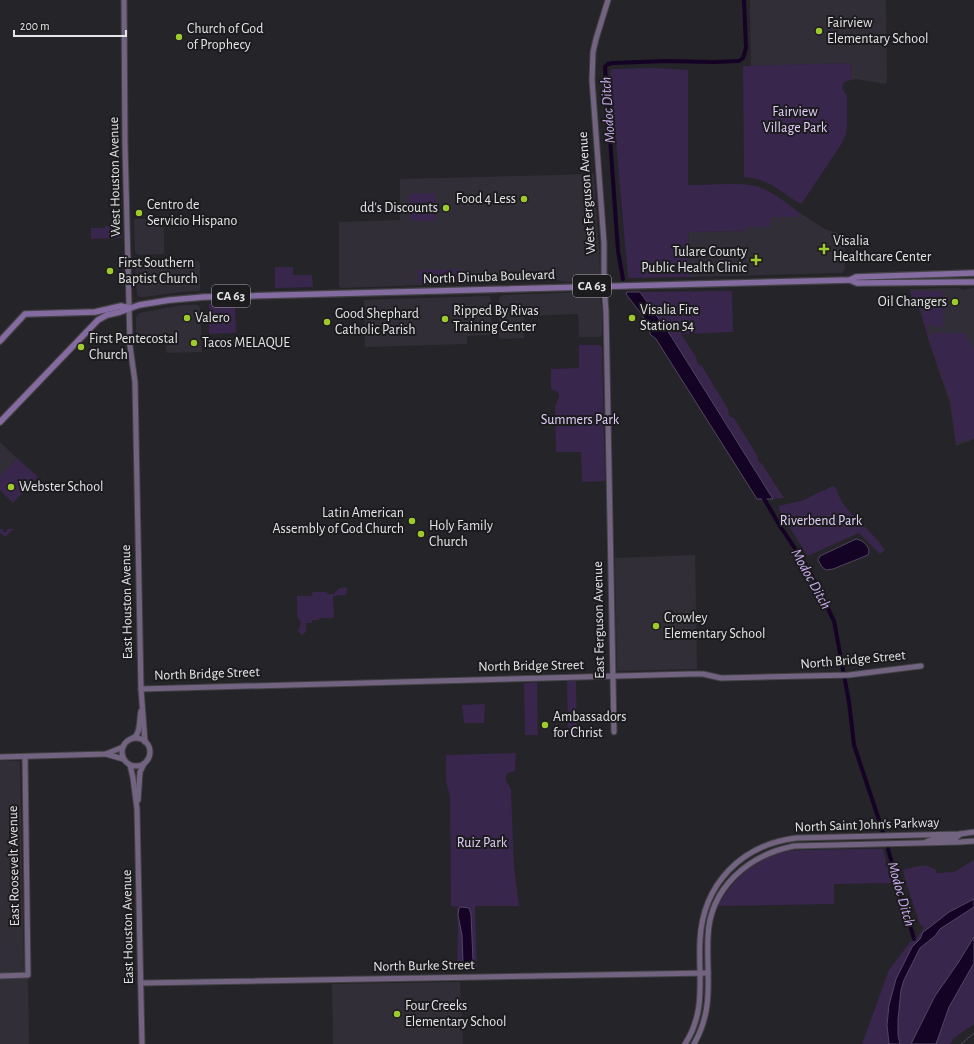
<svg xmlns="http://www.w3.org/2000/svg" width="974" height="1044" font-family="'Alegreya Sans',sans-serif">
<style>
.built{fill:#322e37}
.green{fill:#38264c}
.water{fill:#150326;stroke:#534660}
.lines{fill:none;stroke-linecap:round;stroke-linejoin:round}
.stream{stroke:#534660;stroke-width:1}
.canal{stroke:#150326;stroke-width:4}
.secondary-casing{stroke:#424144;stroke-width:7}
.primary-casing{stroke:#424144;stroke-width:8}
.secondary{stroke:#726481;stroke-width:5}
.primary{stroke:#846ba0;stroke-width:5.5}
.poi-dot{fill:#9fca2e;stroke:#1c1b1e;stroke-width:1.5}
.labels{text-anchor:middle;dominant-baseline:central;stroke-width:4;stroke-linejoin:round;paint-order:stroke}
.shield{fill:#1c1b1e;stroke:#a9a8ab;stroke-width:1}
.shield-label{font-size:13px;font-weight:bold;fill:#e5e4e7}
.poi-label{font-size:14px;fill:#e5e4e7;stroke:#1c1b1e;text-anchor:start}
.park-label{font-size:14px;fill:#e2d0fa;stroke:#1c1b1e}
.street-label{font-size:14px;fill:#e5e4e7;stroke:#1c1b1e}
.water-label{font-size:15px;font-style:italic;fill:#ceb0f5;stroke:#1c1b1e}
</style>
<rect width="100%" height="100%" fill="#252428"/>
<!-- built -->
<g class="built">
<polygon points="750,0 886,0 887,82 885,84 856,79 851,80 850,63 751,66"/>
<polygon points="594,174 599,250 600,277 595,281 567,282 556,280 341,288 339,286 339,222 400,220 400,179"/>
<polygon points="800,213 825,229 841,234 844,237 845,269 842,273 690,277 688,232 746,231 746,227 770,217 796,217"/>
<polygon points="164,218 164,254 138,255 135,252 134,219"/>
<polygon points="198,261 200,263 200,289 199,291 181,292 144,297 140,297 137,295 135,266 137,262"/>
<polygon points="959,288 962,290 974,288 974,439 956,446 950,403 936,363 920,311 912,300 910,289"/>
<polygon points="595,292 599,295 602,307 602,335 600,337 579,337 578,314 524,316 524,338 501,339 499,337 499,298 503,295"/>
<polygon points="489,296 491,299 492,335 467,336 467,344 365,347 364,300"/>
<polygon points="181,305 197,305 200,307 202,352 167,353 164,339 136,339 136,317 139,313"/>
<polygon points="0,442 17,458 0,477"/>
<polygon points="695,555 697,669 618,671 617,670 615,558"/>
<polygon points="0,761 19,761 20,763 24,969 28,978 29,1044 0,1044"/>
<polygon points="460,982 463,1044 333,1044 332,984"/>
</g>
<!-- green -->
<g class="green">
<path d="M850 63 851 80 844 82 842 88 847 96V124L846 134 842 143 802 203H799C780 191 767 178 744 177L743 66Z"/>
<path d="M654 68 688 70V185C708 186 747 180 764 189 777 195 789 205 800 213L797 217H771L770 227H747L746 231 688 232 690 277 628 278 610 72 612 69Z"/>
<polygon points="435,193 436,221 411,221 410,217 409,194"/>
<polygon points="105,226 121,226 122,238 91,239 91,228 105,228"/>
<polygon points="275,267 293,267 293,275 312,275 313,287 275,288"/>
<polygon points="461,269 461,282 418,283 418,270"/>
<polygon points="732,291 733,332 681,334 696,357 698,364 702,366 728,409 729,416 734,418 757,455 758,461 762,464 784,498 773,499 671,336 640,292"/>
<polygon points="910,291 942,291 943,327 935,327 931,324 928,325 929,336 931,336 935,333 965,333 974,350 974,438 956,443 950,400 928,338 921,310 912,300"/>
<polygon points="209,304 235,304 236,333 209,334"/>
<polygon points="579,345 600,345 602,347 605,481 582,482 581,452 556,452 555,407 559,397 558,392 551,389 551,369 579,368"/>
<polygon points="17,458 38,477 13,503 0,490 0,477"/>
<path d="M833 486 836 488C841 506 854 516 867 529 874 536 880 543 885 550L880 554 859 533 810 555H807L780 512 778 506 801 501Z"/>
<polygon points="0,529 3,529 3,532 6,532 7,529 14,529 5,537 0,533"/>
<polygon points="346,587 347,589 346,595 333,596 334,618 319,618 319,620 312,620 312,623 306,623 306,632 302,635 298,631 301,623 297,616 297,596 311,596 313,592 326,592 328,594 333,594 340,588"/>
<polygon points="567,681 576,681 577,735 568,735"/>
<polygon points="537,682 538,735 525,735 524,683"/>
<polygon points="485,704 484,723 464,723 462,705"/>
<path d="M516 753 515 771 508 773C502 780 509 783 511 790L514 867 519 906H475L477 969C470 969 461 971 457 964L458 926 457 909 459 907 451 906 450 796 446 782V755Z"/>
<path d="M883 849 892 883 834 884V904L718 906C731 881 751 862 779 853 789 850 801 850 812 850 836 849 860 849 883 849Z"/>
<path d="M974 860V1024L954 1038 950 1044H862L889 970 910 942 916 939 924 927 920 925 905 879 903 870C916 866 924 862 936 870V873L954 872Z"/>
</g>
<!-- water -->
<g class="water">
<path d="M627 292H640L671 336 773 499H757L656 339 650 334C650 322 633 304 626 294Z"/>
<path d="M856 539C863 540 872 548 868 555L833 569 826 570 822 567 818 560 820 556Z"/>
<polygon points="974,899 974,907 940,929 935,936 920,948 904,980 901,990 898,1020 898,1035 900,1044 889,1044 887,1025 889,1005 896,979 912,947 920,939 923,932 930,927 949,912"/>
<polygon points="461,907 469,908 471,914 473,961 472,965 469,966 465,965 463,962 462,935 458,915 459,908"/>
<polygon points="974,937 974,963 949,1007 936,1044 911,1044 935,996 958,963"/>
</g>
<g class="lines">
<!-- stream -->
<g class="stream">
<polyline points="605,65 606,66"/>
<polyline points="961,1044 974,1033"/>
</g>
<!-- canal -->
<g class="canal">
<polyline points="623,279 618,251 605,67 608,64 613,63 666,61 714,62 739,61 743,58 746,48 744,0"/>
<polyline points="762,495 780,526 808,568 834,621 849,702 854,745 883,832"/>
<polyline points="888,849 914,939"/>
</g>
<defs>
<g id="secondary">
<polyline points="124,0 125,144 130,346 135,382 141,689 145,742"/>
<polyline points="608,0 596,39 593,52 592,80 604,243 604,286 606,311 614,732"/>
<polyline points="141,689 690,674 703,674 721,678 849,675 921,666"/>
<circle cx="136" cy="752" r="14"/>
<path d="M133 738C141 734 139 720 141 711"/>
<polyline points="106,754 123,759"/>
<polyline points="0,757 106,754 123,747"/>
<polyline points="130,765 133,778 137,809 142,1044"/>
<polyline points="138,800 140,772 144,764"/>
<polyline points="926,842 933,839 956,838 960,834"/>
<polyline points="0,976 28,975 25,757"/>
<polyline points="141,983 708,973"/>
<path d="M685 1044C707 1010 698 977 700 940 703 884 741 845 796 838L960 834 974 832"/>
<path d="M694 1044C715 1007 706 976 708 936 710 888 748 855 794 846L960 842 974 841"/>
</g>
<g id="primary">
<polyline points="850,280 857,283 974,282"/>
<polyline points="0,341 25,314 95,312 121,306 129,308"/>
<polyline points="0,422 98,320 107,315 120,312 139,305 170,300 204,297 850,280 856,277 974,273"/>
</g>
</defs>
<!-- secondary casing -->
<use href="#secondary" class="secondary-casing"/>
<!-- primary casing -->
<use href="#primary" class="primary-casing"/>
<!-- secondary -->
<use href="#secondary" class="secondary"/>
<!-- primary -->
<use href="#primary" class="primary"/>
</g>
<!-- markers -->
<g class="poi-dot">
<circle cx="819" cy="31" r="4"/>
<circle cx="179" cy="37" r="4"/>
<circle cx="524" cy="199" r="4"/>
<circle cx="446" cy="208" r="4"/>
<circle cx="139" cy="213" r="4"/>
<path d="M822 243h4v4h4v4h-4v4h-4v-4h-4v-4h4z"/>
<path d="M754 254h4v4h4v4h-4v4h-4v-4h-4v-4h4z"/>
<circle cx="110" cy="271" r="4"/>
<circle cx="955" cy="302" r="4"/>
<circle cx="187" cy="318" r="4"/>
<circle cx="632" cy="318" r="4"/>
<circle cx="445" cy="319" r="4"/>
<circle cx="327" cy="322" r="4"/>
<circle cx="194" cy="343" r="4"/>
<circle cx="81" cy="347" r="4"/>
<circle cx="11" cy="487" r="4"/>
<circle cx="412" cy="521" r="4"/>
<circle cx="421" cy="534" r="4"/>
<circle cx="656" cy="626" r="4"/>
<circle cx="545" cy="725" r="4"/>
<circle cx="397" cy="1014" r="4"/>
</g>
<g class="labels">
<!-- shield labels -->
<g class="shield">
<rect x="573" y="275" width="38" height="22" rx="3"/>
<rect x="212" y="285" width="38" height="22" rx="3"/>
</g>
<g class="shield-label">
<text x="592" y="286">CA 63</text>
<text x="231" y="296">CA 63</text>
</g>
<!-- poi labels -->
<g class="poi-label">
<text x="827" y="23">Fairview<tspan x="827" dy="16">Elementary School</tspan></text>
<text x="187" y="29">Church of God<tspan x="187" dy="16">of Prophecy</tspan></text>
<text x="516" y="199" text-anchor="end">Food 4 Less</text>
<text x="147" y="205">Centro de<tspan x="147" dy="16">Servicio Hispano</tspan></text>
<text x="438" y="208" text-anchor="end">dd's Discounts</text>
<text x="833" y="241">Visalia<tspan x="833" dy="16">Healthcare Center</tspan></text>
<text x="747" y="252" text-anchor="end">Tulare County<tspan x="747" dy="16">Public Health Clinic</tspan></text>
<text x="118" y="263">First Southern<tspan x="118" dy="16">Baptist Church</tspan></text>
<text x="947" y="302" text-anchor="end">Oil Changers</text>
<text x="640" y="310">Visalia Fire<tspan x="640" dy="16">Station 54</tspan></text>
<text x="453" y="311">Ripped By Rivas<tspan x="453" dy="16">Training Center</tspan></text>
<text x="335" y="314">Good Shephard<tspan x="335" dy="16">Catholic Parish</tspan></text>
<text x="195" y="318">Valero</text>
<text x="89" y="339">First Pentecostal<tspan x="89" dy="16">Church</tspan></text>
<text x="202" y="343">Tacos MELAQUE</text>
<text x="19" y="487">Webster School</text>
<text x="404" y="513" text-anchor="end">Latin American<tspan x="404" dy="16">Assembly of God Church</tspan></text>
<text x="429" y="526">Holy Family<tspan x="429" dy="16">Church</tspan></text>
<text x="664" y="618">Crowley<tspan x="664" dy="16">Elementary School</tspan></text>
<text x="553" y="717">Ambassadors<tspan x="553" dy="16">for Christ</tspan></text>
<text x="405" y="1006">Four Creeks<tspan x="405" dy="16">Elementary School</tspan></text>
</g>
<!-- park labels -->
<g class="park-label">
<text x="795" y="112">Fairview<tspan x="795" dy="16">Village Park</tspan></text>
<text x="580" y="420">Summers Park</text>
<text x="821" y="521">Riverbend Park</text>
<text x="482" y="843">Ruiz Park</text>
</g>
<!-- street labels -->
<g class="street-label">
<text transform="translate(115 177) rotate(-91)">West Houston Avenue</text>
<text transform="translate(587 193) rotate(-94)">West Ferguson Avenue</text>
<text transform="translate(489 277) rotate(-2)">North Dinuba Boulevard</text>
<text transform="translate(127 602) rotate(-91)">East Houston Avenue</text>
<text transform="translate(599 620) rotate(-91)">East Ferguson Avenue</text>
<text transform="translate(853 660) rotate(-5)">North Bridge Street</text>
<text transform="translate(531 666) rotate(-1)">North Bridge Street</text>
<text transform="translate(207 674) rotate(-2)">North Bridge Street</text>
<text transform="translate(867 825) rotate(-2)">North Saint John's Parkway</text>
<text transform="translate(14 866) rotate(-91)">East Roosevelt Avenue</text>
<text transform="translate(128 927) rotate(-91)">East Houston Avenue</text>
<text transform="translate(424 966) rotate(-1)">North Burke Street</text>
</g>
<!-- water labels -->
<g class="water-label">
<text transform="translate(608 110) rotate(-94)">Modoc Ditch</text>
<text transform="translate(811 579) rotate(61)">Modoc Ditch</text>
<text transform="translate(901 894) rotate(74)">Modoc Ditch</text>
</g>
</g>
<!-- scale -->
<path d="M14 30v6h112v-6" fill="none" stroke="#e5e4e7" stroke-width="2"/>
<text x="20" y="30" font-size="12" fill="#e5e4e7" stroke="#1c1b1e" stroke-width="3" paint-order="stroke">200 m</text>
</svg>
